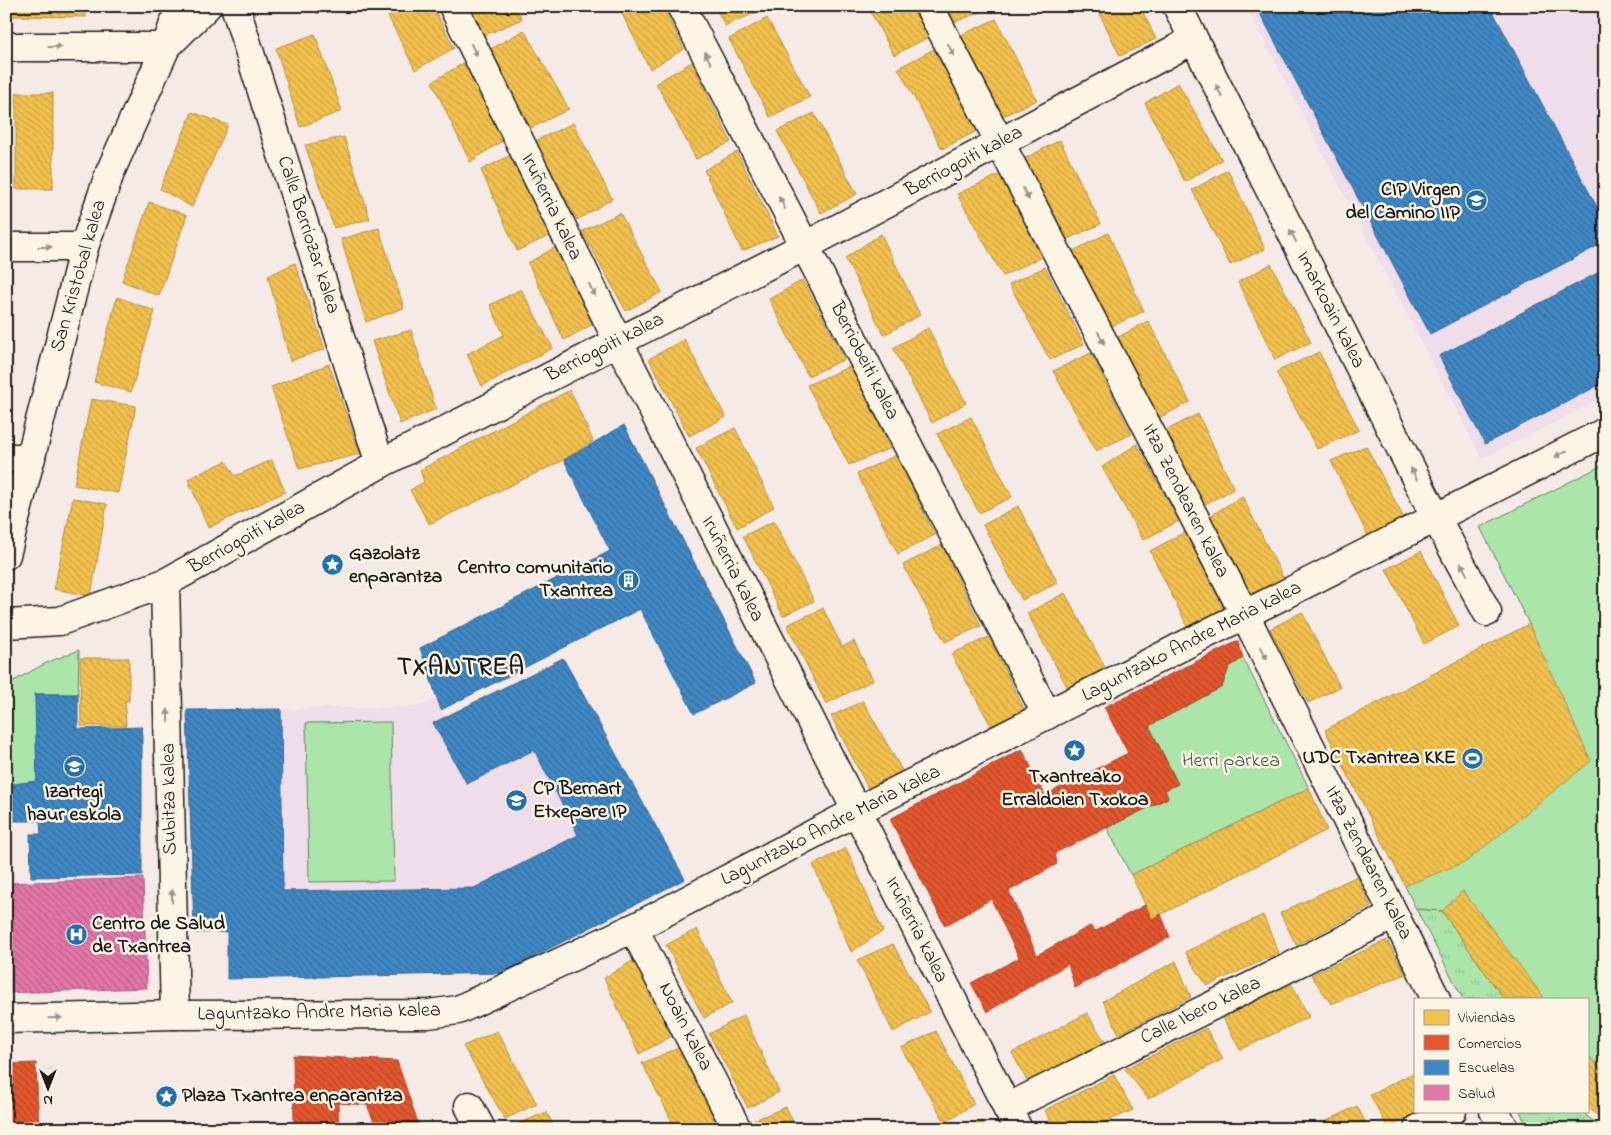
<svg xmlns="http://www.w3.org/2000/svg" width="1611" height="1135" font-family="'Indie Flower',sans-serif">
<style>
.built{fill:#efdde9}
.grass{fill:url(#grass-tufts);stroke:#648063}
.park{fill:#abe5aa;stroke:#648063}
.homes{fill:url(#homes-back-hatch);stroke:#b2903f}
.shops{fill:url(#shops-back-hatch);stroke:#a84529}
.schools{fill:url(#schools-back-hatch);stroke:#346892}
.health{fill:url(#health-back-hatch);stroke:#a75c7e}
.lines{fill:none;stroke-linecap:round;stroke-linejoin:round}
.minor-casing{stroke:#1c1c1c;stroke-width:31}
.major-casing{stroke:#1c1c1c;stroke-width:31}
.minor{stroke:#fcf5e5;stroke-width:28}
.major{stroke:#fcf5e5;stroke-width:28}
.oneway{fill:#97938b}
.labels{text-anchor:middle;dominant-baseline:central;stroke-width:5;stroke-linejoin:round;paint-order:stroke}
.street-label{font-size:20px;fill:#1c1c1c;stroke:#fcf5e5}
.poi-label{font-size:20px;font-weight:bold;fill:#1c1c1c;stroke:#fcf5e5;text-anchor:start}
.park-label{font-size:20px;fill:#475847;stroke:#fcf5e5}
.district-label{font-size:25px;font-weight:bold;letter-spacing:1px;fill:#1c1c1c;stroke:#fcf5e5}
</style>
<defs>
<pattern id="grass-tufts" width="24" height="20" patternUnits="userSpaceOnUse" patternTransform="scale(1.25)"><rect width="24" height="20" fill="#abe5aa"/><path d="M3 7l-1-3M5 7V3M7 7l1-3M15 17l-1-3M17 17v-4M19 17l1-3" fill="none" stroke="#93c492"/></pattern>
<pattern id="homes-back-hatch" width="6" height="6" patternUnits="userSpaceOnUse" patternTransform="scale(1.25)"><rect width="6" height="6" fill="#f2c14e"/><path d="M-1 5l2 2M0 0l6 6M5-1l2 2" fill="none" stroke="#cfa544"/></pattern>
<pattern id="shops-back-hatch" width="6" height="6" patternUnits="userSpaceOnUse" patternTransform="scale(1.25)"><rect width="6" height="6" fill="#e4572e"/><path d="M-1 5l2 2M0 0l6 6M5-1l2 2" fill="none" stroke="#b84726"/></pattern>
<pattern id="schools-back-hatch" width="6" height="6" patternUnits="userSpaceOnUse" patternTransform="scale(1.25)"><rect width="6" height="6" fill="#3f88c5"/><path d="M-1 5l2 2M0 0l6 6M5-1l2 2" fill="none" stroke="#346e9f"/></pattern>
<pattern id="health-back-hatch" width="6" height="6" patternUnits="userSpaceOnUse" patternTransform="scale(1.25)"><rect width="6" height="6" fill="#e377a8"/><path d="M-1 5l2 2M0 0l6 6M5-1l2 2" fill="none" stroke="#b76188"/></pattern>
</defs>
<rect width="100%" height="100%" fill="#f6eae7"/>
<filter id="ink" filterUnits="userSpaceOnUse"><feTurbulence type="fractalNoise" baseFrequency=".02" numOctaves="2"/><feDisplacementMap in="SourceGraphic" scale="10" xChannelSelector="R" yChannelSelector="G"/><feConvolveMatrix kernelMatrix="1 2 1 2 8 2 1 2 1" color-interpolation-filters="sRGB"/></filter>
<g filter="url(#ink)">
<!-- built -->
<g class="built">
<polygon points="1246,6 1605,6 1605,397 1482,459"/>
<polygon points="563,658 685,879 502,973 227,979 227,932 194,933 187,710 415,707 438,699 444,718"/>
</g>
<!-- grass -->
<g class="grass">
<polygon points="1416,909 1442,911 1504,999 1463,999"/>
<polygon points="1520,1111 1581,1111 1600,1127 1528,1129"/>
</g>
<!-- park -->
<g class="park">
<polygon points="1605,464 1605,1122 1587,1106 1587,999 1504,999 1442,911 1416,909 1405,886 1529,624 1480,527"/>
<polygon points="79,650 78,694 35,694 37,781 6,785 6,696 10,683 46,663"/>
<polygon points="1243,658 1309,788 1131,875 1107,828 1168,798 1165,790 1178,784 1149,726 1222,687 1229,667"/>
<polygon points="391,722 394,881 309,882 306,723"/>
</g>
<!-- homes -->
<g class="homes">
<polygon points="6,6 86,6 86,17 6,16"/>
<polygon points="309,6 325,6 318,14"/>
<polygon points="383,6 433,6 454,48 415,70"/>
<polygon points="468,6 515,6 522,19 483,36"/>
<polygon points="618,6 663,6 684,49 650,69"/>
<polygon points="715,6 760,6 762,10 725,26"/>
<polygon points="867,6 912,6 929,37 894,55"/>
<polygon points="942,6 989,6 990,8 950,24"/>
<polygon points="1096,6 1140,6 1156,39 1120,56"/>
<polygon points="767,18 810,97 770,117 729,39"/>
<polygon points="996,19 1037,100 999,118 959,36"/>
<polygon points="524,30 569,109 531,128 489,50"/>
<polygon points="315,34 342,111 300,127 276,48"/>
<polygon points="936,48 979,130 942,149 898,68"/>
<polygon points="465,62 504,140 470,162 432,82"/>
<polygon points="692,62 731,142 696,159 656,83"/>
<polygon points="1178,83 1222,160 1185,182 1145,103"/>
<rect x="16" y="93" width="37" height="96"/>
<polygon points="192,112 228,125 192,207 160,189"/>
<polygon points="814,113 857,194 821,213 777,131"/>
<polygon points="573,123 612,199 577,220 535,141"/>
<polygon points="344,137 370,219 334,228 305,145"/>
<polygon points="1060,140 1101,224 1063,241 1024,159"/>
<polygon points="737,152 778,236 742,251 704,170"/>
<polygon points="511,155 551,235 517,251 481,170"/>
<polygon points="1228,170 1265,249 1230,265 1192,190"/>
<polygon points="1001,174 1041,257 1003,276 957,194"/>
<polygon points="149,202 187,215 159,296 122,281"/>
<polygon points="620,213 662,292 626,311 582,231"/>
<polygon points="379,228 404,308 366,322 341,239"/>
<polygon points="1108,233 1144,311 1108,328 1069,253"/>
<polygon points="881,234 920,315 884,335 845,258"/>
<polygon points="559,245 595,323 564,340 528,263"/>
<polygon points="295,263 325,349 290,361 268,276"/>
<polygon points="1271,264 1311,342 1275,360 1238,282"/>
<polygon points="1045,267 1084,344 1050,360 1009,284"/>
<polygon points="803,280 845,359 808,376 769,299"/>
<polygon points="521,289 553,348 482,386 467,354 504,335 490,305"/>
<polygon points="117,297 155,311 131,392 94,382"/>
<polygon points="1148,321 1190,402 1155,420 1113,340"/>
<polygon points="928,328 966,403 932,423 893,348"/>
<polygon points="411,330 436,409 400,424 372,341"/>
<polygon points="684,339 726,417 689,436 649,359"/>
<polygon points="1319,352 1359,430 1317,449 1276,372"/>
<polygon points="1091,353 1132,434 1096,451 1053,371"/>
<polygon points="329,364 360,454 299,469 271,387"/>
<polygon points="851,366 891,448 849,465 807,385"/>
<polygon points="570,390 593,441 564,460 429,524 410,490 424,482 420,470"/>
<polygon points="91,399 136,406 118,493 74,485"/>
<polygon points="1198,414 1234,489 1201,506 1165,431"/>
<polygon points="971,417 1012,497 979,513 937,434"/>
<polygon points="735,428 774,507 737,528 696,448"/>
<polygon points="1137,444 1179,521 1143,540 1102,467"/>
<polygon points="1366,446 1406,522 1369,538 1331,461"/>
<polygon points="896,455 935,535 898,554 857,474"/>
<polygon points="272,460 285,492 208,528 188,479 226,461 235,476"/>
<polygon points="1242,496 1285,581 1246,602 1207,518"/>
<polygon points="73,498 107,504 91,596 54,589"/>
<polygon points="1018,506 1058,583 1022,600 983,525"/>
<polygon points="774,521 814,601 783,616 743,536"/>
<polygon points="1185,532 1226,612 1189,630 1150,551"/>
<polygon points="942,545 981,626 945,642 903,565"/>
<polygon points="1421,551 1459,626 1424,644 1386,569"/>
<polygon points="1065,593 1108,673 1070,692 1027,613"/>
<polygon points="823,608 842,647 854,641 873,680 826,704 787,625"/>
<polygon points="1302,612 1340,687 1308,703 1270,629"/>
<polygon points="1529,624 1591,761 1467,861 1405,886 1325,730"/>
<polygon points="989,637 1026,713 994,731 951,654"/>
<polygon points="80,658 129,658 129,701 125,701 126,726 81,726"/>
<polygon points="863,701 904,774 869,790 831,716"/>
<polygon points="1309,788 1327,830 1152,919 1131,875"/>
<polygon points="846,848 883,931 851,952 813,865"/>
<polygon points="1357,876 1371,907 1296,945 1280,913"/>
<polygon points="1463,891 1545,999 1504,999 1442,911"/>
<polygon points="1263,915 1279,953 1207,986 1185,952"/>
<polygon points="697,929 732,1003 704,1018 666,945"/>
<polygon points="1387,940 1406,974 1331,1004 1311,975"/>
<polygon points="893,944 930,1012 893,1032 857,960"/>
<polygon points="634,960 672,1036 639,1054 604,978"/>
<polygon points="1176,961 1191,997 1119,1034 1103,1001"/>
<polygon points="1291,983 1309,1017 1240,1050 1223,1018"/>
<polygon points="1087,1013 1105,1042 1028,1083 1012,1053"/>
<polygon points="744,1015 779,1092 748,1108 709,1034"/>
<polygon points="1206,1028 1223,1059 1148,1099 1125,1069"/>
<polygon points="497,1031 537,1104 505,1119 463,1046"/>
<polygon points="936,1031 974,1104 945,1122 901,1048"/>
<polygon points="681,1047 718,1128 676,1129 642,1063"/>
<polygon points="1587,1054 1605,1073 1605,1122 1587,1106"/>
<polygon points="1415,1072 1415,1111 1422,1111 1388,1128 1370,1095"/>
<polygon points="1114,1075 1133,1110 1090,1129 1054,1129 1045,1110"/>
<polygon points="1357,1106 1369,1129 1311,1129"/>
<polygon points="786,1107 797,1129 758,1129 754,1120"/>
<polygon points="546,1112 556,1129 509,1128"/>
<polygon points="982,1121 986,1129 964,1129"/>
</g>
<!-- shops -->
<g class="shops">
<polygon points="1238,641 1243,658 1229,667 1222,687 1149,726 1178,784 1165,790 1168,798 1055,853 1057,864 1009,891 1037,955 1090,926 1096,931 1145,905 1152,919 1161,914 1170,937 1075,988 1068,964 987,1012 971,983 1019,958 991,899 945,926 890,819 1022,749 1045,795 1128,753 1104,707"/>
<polygon points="293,1055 397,1061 420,1129 377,1129 367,1105 338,1103 339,1129 294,1129"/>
<polygon points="36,1063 39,1129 6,1129 6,1064"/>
</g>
<!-- schools -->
<g class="schools">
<polygon points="1256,6 1490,6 1605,222 1605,242 1430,334"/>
<polygon points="1605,269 1605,382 1485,444 1439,356"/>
<polygon points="624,425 756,683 694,714 640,609 441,710 420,648 610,551 564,460"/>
<polygon points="563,658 685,879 502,973 227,979 227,932 194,933 187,710 281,709 283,891 474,888 578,835 534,750 467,784 433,723"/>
<polygon points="35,694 78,694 78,729 142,727 142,875 31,877 30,834 41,834 40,821 6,821 6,785 37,781"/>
</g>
<!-- health -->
<polygon class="health" points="143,878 147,988 6,993 6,883"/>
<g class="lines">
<defs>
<g id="minor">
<polyline points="235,6 380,464"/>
<polyline points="453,6 618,341 1018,1129"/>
<polyline points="681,6 1047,715"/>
<polyline points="929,6 1245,615 1436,999"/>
<polyline points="1177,6 1436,518 1487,612"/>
<polyline points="6,47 166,47 180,6"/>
<polyline points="6,247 84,247"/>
<polyline points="6,458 31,458"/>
<polyline points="165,583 175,1015"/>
<polyline points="6,624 60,621 165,583 380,464 805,246 1193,40"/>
<polyline points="642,924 638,937 737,1129"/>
<polyline points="6,1019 175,1015 428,1014 458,1010 642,924 855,812 1605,432"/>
<polyline points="469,1106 481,1129"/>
<polyline points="1007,1108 1394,915"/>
<polyline points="1494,1111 1505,1129"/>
<polyline points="1418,1129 1452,1111"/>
</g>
<polyline id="major" points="6,555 84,247 111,170 166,47 207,6"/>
</defs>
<!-- minor casing -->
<use href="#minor" class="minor-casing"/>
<!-- major casing -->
<use href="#major" class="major-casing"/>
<!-- minor -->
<use href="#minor" class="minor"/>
<!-- major -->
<use href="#major" class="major"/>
</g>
<!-- one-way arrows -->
<defs><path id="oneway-solid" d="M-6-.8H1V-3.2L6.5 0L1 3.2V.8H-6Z" transform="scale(1.25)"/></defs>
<g class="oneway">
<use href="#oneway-solid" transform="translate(55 47)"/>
<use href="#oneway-solid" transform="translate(474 50) rotate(64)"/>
<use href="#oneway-solid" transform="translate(951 50) rotate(63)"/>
<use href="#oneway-solid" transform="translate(708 58) rotate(-117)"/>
<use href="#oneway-solid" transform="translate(1219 91) rotate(-117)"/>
<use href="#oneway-solid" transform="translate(1026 194) rotate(63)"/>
<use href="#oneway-solid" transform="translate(782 203) rotate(-117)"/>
<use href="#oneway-solid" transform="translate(1293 236) rotate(-117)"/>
<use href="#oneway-solid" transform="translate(45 247)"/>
<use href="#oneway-solid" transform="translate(592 290) rotate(64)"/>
<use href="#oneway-solid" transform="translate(1101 338) rotate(63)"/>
<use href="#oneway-solid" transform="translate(1561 454) rotate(153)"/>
<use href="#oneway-solid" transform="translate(1414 474) rotate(-117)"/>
<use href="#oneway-solid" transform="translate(1464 569) rotate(-118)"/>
<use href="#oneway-solid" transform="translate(1264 653) rotate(64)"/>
<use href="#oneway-solid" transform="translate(168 716) rotate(-91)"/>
<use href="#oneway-solid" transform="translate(172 896) rotate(-91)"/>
<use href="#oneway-solid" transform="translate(55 1018) rotate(-1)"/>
</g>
</g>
<!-- icons -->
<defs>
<symbol id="university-disc" viewBox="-11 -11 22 22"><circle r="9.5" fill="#1f6fb2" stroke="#fcf5e5"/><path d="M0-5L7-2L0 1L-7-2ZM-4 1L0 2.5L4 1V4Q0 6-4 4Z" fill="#fff"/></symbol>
<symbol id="sight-disc" viewBox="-11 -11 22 22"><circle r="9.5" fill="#1f6fb2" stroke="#fcf5e5"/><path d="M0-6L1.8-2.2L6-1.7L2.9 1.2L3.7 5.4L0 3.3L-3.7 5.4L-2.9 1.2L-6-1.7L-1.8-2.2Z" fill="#fff"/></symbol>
<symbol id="building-disc" viewBox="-11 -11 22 22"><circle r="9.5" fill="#1f6fb2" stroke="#fcf5e5"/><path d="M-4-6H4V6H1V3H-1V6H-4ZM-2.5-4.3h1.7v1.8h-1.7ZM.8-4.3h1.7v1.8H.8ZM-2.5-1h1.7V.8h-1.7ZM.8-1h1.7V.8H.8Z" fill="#fff"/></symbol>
<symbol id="stadium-disc" viewBox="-11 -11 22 22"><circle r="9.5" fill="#1f6fb2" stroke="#fcf5e5"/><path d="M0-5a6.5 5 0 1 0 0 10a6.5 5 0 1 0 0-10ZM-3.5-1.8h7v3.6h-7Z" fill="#fff"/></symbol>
<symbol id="school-disc" viewBox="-11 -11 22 22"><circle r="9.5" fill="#1f6fb2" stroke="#fcf5e5"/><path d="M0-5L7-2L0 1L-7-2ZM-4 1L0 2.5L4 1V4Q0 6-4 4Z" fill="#fff"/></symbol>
<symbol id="hospital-disc" viewBox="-11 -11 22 22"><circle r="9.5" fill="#1f6fb2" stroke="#fcf5e5"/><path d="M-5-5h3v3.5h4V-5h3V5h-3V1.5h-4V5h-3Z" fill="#fff"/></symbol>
</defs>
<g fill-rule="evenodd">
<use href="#university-disc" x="1464" y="188" width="25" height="25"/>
<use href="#sight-disc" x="320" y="552" width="25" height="25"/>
<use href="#building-disc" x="616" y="568" width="25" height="25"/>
<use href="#sight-disc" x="1062" y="738" width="25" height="25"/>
<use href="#stadium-disc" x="1460" y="746" width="25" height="25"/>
<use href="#school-disc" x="62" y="754" width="25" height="25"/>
<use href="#school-disc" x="504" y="788" width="25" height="25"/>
<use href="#hospital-disc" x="64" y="922" width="25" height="25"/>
<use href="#sight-disc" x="154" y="1084" width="25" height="25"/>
</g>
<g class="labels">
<!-- street labels -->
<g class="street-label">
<text transform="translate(964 162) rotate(-28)">Berriogoiti kalea</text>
<text transform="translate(551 207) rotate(64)">Iruñerria kalea</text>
<text transform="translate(308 235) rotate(72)">Calle Berriozar kalea</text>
<text transform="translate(79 276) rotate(-74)">San Kristobal kalea</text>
<text transform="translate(1330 310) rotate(63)">Imarkoain kalea</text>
<text transform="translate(605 348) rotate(-27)">Berriogoiti kalea</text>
<text transform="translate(864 361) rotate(63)">Berriobeiti kalea</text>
<text transform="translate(1185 501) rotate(63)">Itza Zendearen kalea</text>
<text transform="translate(247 538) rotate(-29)">Berriogoiti kalea</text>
<text transform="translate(732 569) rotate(63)">Iruñerria kalea</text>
<text transform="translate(1192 642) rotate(-27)">Laguntzako Andre Maria kalea</text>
<text transform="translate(170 799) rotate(-91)">Subitza kalea</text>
<text transform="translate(831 826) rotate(-27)">Laguntzako Andre Maria kalea</text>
<text transform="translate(1368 863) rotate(63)">Itza Zendearen kalea</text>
<text transform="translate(916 930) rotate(63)">Iruñerria kalea</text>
<text transform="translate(1201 1011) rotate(-26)">Calle Ibero kalea</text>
<text transform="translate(319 1013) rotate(-1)">Laguntzako Andre Maria kalea</text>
<text transform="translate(685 1027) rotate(63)">Noain kalea</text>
</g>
<!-- poi labels -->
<g class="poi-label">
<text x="1460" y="190" text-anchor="end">CIP Virgen<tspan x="1460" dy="23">del Camino IIP</tspan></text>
<text x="349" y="554">Gazolatz<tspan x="349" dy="23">enparantza</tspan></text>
<text x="613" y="568" text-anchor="end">Centro comunitario<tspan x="613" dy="23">Txantrea</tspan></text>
<text x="1456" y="758" text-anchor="end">UDC Txantrea KKE</text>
<text x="1075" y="777" text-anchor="middle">Txantreako<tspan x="1075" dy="23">Erraldoien Txokoa</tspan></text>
<text x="533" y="789">CP Bernart<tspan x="533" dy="23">Etxepare IP</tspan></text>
<text x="74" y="792" text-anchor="middle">Izartegi<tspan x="74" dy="23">haur eskola</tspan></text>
<text x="92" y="924">Centro de Salud<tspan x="92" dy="23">de Txantrea</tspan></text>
<text x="182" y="1096">Plaza Txantrea enparantza</text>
</g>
<!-- park labels -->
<g class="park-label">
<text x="1231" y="761">Herri parkea</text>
</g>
<!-- district labels -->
<g class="district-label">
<text x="461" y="668">TXANTREA</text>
</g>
</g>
<!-- margin -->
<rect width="1611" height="1135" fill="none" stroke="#fcf5e5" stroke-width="25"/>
<rect x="12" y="12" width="1586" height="1110" fill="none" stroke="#1c1c1c" stroke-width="2" filter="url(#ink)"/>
<!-- legend -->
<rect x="1414" y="998" width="175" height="115" fill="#fcf5e5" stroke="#a29e95"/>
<rect x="1424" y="1010" width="25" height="15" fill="#f2c14e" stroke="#a29e95"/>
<text x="1458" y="1022" font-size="15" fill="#1c1c1c">Viviendas</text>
<rect x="1424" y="1035" width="25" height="15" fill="#e4572e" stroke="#a29e95"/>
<text x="1458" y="1048" font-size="15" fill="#1c1c1c">Comercios</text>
<rect x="1424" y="1060" width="25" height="15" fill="#3f88c5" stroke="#a29e95"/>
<text x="1458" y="1072" font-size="15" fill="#1c1c1c">Escuelas</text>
<rect x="1424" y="1085" width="25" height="15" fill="#e377a8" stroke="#a29e95"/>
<text x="1458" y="1098" font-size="15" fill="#1c1c1c">Salud</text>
<!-- north arrow -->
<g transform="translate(48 1088) rotate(180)" stroke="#fcf5e5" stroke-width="4" paint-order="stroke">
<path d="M0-4L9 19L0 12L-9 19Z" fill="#1c1c1c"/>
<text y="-8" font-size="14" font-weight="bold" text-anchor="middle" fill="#1c1c1c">N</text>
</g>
</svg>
